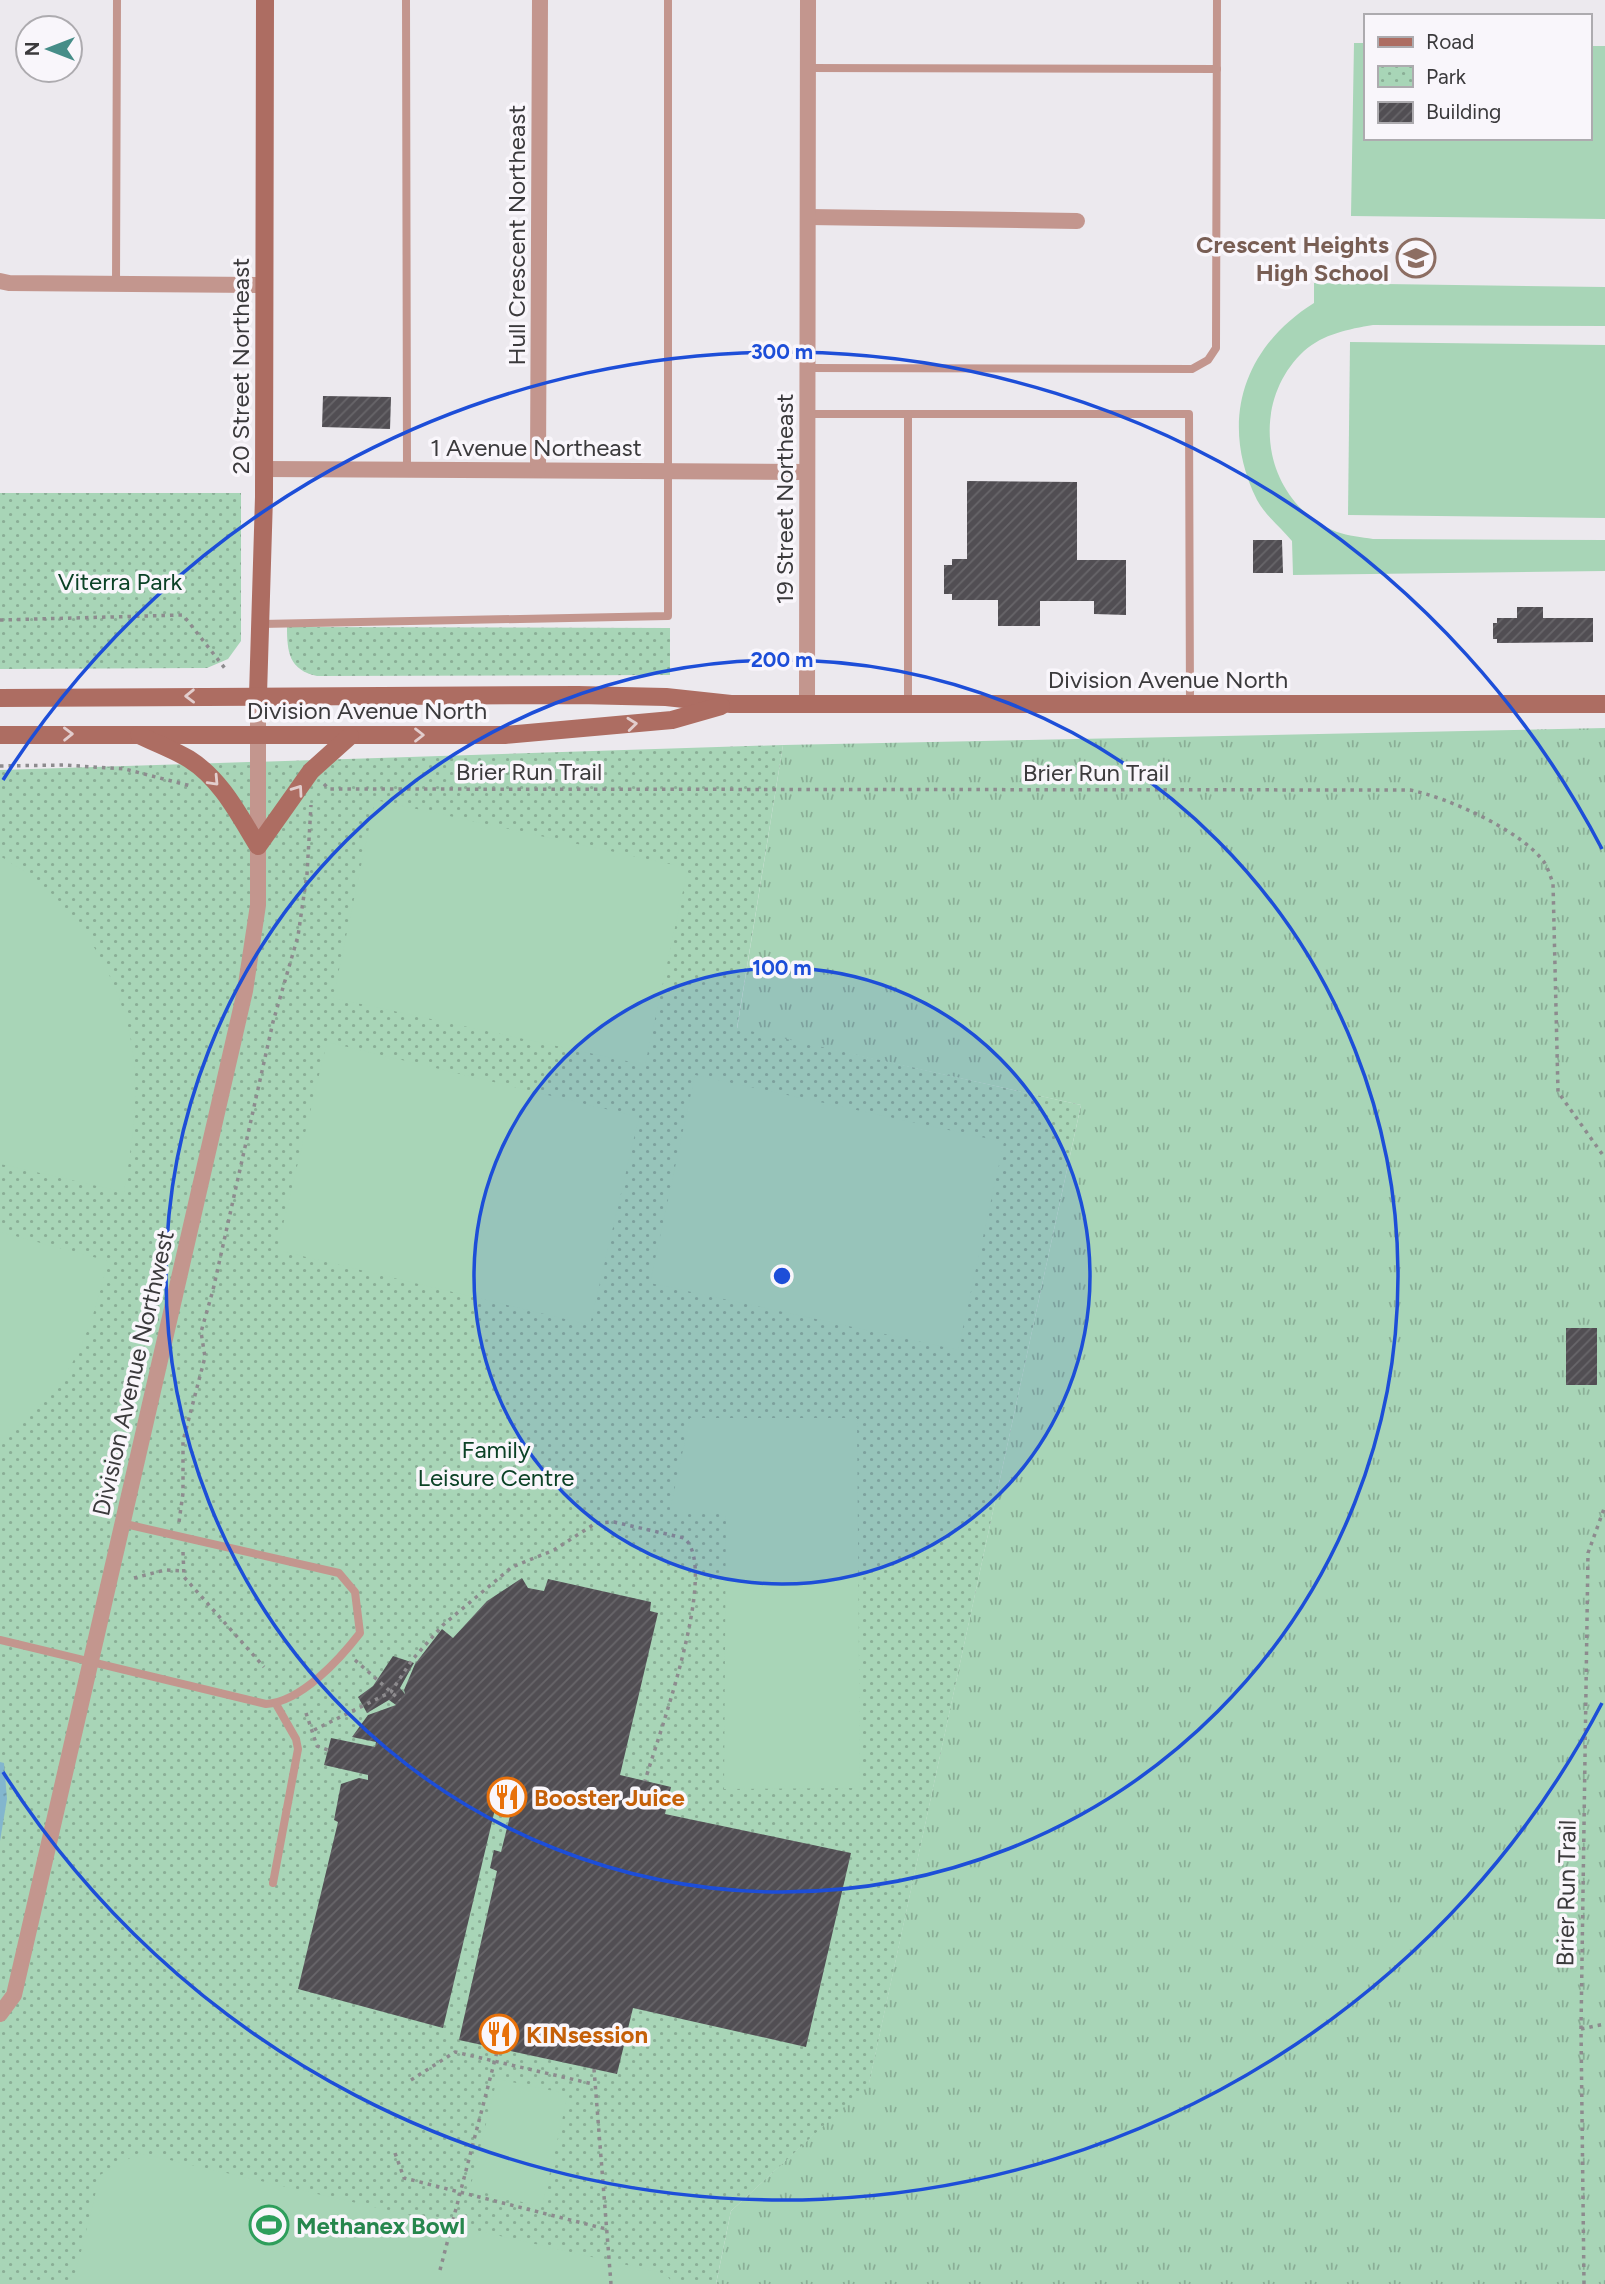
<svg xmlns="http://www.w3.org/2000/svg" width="1605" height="2284" font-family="Figtree,sans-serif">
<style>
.grass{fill:url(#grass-tufts)}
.park{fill:url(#park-dots)}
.garden{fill:#a8d5b7}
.water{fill:url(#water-ripples)}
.building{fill:url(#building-hatch)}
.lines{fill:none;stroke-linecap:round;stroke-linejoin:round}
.path{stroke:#8d8b8e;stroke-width:3.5;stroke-dasharray:3.5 5;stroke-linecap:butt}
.lane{stroke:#c3968e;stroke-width:8}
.street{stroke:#c3968e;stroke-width:16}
.secondary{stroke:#ad6d62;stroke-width:18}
.oneway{stroke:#e2cdcd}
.ring{fill:none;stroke:#1d4ed8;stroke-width:3.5}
.labels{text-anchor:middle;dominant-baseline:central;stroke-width:7;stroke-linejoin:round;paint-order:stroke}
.street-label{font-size:24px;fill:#3b3a3c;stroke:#f9f6fb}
.education-label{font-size:24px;font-weight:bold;fill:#785e54;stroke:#f9f6fb;text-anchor:end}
.park-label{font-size:24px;fill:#0b4226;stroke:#f9f6fb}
.food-label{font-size:24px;font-weight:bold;fill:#c56008;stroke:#f9f6fb;text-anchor:start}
.leisure-label{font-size:24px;font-weight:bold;fill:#27864d;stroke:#f9f6fb;text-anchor:start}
.centre{fill:#1d4ed8;stroke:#f9f6fb;stroke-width:3.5}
.ring-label{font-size:21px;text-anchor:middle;font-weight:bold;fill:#1d4ed8;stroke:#f9f6fb;stroke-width:7;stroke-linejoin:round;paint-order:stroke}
</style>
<defs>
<pattern id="grass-tufts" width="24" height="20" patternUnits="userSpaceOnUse" patternTransform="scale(1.75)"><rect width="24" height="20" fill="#a8d5b7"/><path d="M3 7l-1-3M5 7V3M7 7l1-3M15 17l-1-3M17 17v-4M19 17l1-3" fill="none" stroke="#8aae96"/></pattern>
<pattern id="park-dots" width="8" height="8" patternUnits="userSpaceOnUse" patternTransform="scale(1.75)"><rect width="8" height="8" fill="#a8d5b7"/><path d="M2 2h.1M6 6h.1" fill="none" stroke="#8aae96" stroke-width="1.8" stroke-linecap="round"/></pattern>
<pattern id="water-ripples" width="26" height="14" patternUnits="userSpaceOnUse" patternTransform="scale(1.75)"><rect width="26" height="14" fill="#83b6ce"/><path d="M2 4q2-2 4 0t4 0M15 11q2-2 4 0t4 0" fill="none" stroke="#6c95a8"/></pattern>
<pattern id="building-hatch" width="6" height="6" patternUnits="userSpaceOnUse" patternTransform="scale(1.75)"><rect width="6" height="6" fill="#514e53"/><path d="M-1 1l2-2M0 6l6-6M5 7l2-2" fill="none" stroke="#68666a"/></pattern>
</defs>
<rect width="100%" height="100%" fill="#ece9ee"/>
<!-- grass -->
<polygon class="grass" points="1605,728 1605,2284 716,2284 731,2211 869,2083 1081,1105 737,1029 783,745"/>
<!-- park -->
<g class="park">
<polygon points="0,493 241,493 241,641 228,659 207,668 0,669"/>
<path d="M287 627 670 628V675L317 676C289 670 287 652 287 627Z"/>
<polygon points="783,745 737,1028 1081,1105 869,2084 731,2211 716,2284 0,2284 0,770"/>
</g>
<!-- garden -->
<g class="garden">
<polygon points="1354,43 1365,43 1365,138 1589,138 1589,46 1605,46 1605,219 1351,216"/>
<path d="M1314 283 1605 287V326L1373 325C1349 329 1323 334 1304 351 1247 404 1263 503 1337 532 1348 536 1362 537 1373 539L1605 540V571L1293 575 1292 541C1281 528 1265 515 1257 500 1219 423 1242 348 1314 303Z"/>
<polygon points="1350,342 1605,345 1605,518 1348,515"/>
<polygon points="375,800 688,868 645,1065 333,998"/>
<path d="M0 856C12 864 25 871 36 880 89 923 129 996 134 1064 138 1108 131 1150 124 1192L0 1164Z"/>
<polygon points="327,1042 639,1117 590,1325 277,1250"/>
<polygon points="695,1075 1004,1142 958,1350 650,1283"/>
<path d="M0 1232 108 1261C86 1348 72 1383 0 1441Z"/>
<polygon points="690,1418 857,1418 860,1788 724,1789 726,1514 669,1514"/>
<polygon points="497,2079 568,2094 542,2207 470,2189"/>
<polygon points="139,2153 666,2274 673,2284 73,2284 100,2175"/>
</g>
<!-- water -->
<polygon class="water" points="0,1762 4,1763 7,1799 0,1841"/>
<!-- building -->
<g class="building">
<polygon points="323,396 391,397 390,429 322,427"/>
<polygon points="967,481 1077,482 1077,560 1126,560 1126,615 1094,614 1094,601 1040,601 1040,626 998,626 998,600 952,600 952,594 944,594 944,565 952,565 952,559 967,559"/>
<polygon points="1253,540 1282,540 1283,573 1253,573"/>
<polygon points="1517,607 1543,607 1543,618 1593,618 1593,642 1497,643 1497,639 1493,639 1493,623 1497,623 1497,618 1517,618"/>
<rect x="1566" y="1328" width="31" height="57"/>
<polygon points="522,1578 528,1588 544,1591 548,1579 651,1602 650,1611 658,1613 620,1775 671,1787 665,1814 851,1853 806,2047 633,2008 617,2074 459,2040 497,1871 490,1868 494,1850 501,1852 512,1808 496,1805 443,2028 298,1989 338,1822 334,1820 341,1784 359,1778 368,1780 368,1775 324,1765 331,1738 375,1747 376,1742 352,1737 368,1715 396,1705 389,1700 367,1713 358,1697 373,1686 393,1656 414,1663 400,1688 405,1694 404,1690 415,1664 442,1629 453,1638 487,1601"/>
</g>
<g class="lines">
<!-- path -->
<g class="path">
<polyline points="0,620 183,615 227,671"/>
<polyline points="0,766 63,765 125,769 191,786"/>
<path d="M324 784 329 789 1410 790C1447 797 1522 831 1544 862 1548 868 1550 876 1553 883L1558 1092 1605 1158"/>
<polyline points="179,1522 183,1493 183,1441 205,1357 201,1332 213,1290 273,1022 298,936 307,874 311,805"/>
<polyline points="183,1552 184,1577 264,1667"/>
<polyline points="134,1578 165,1570 182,1571"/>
<polyline points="355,1660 400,1700"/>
<polyline points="306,1713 317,1746 328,1750"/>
<path d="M314 1730 391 1692 412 1660 443 1625 512 1567 554 1550 596 1523 614 1522 684 1538C721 1568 657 1739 645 1781"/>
<polyline points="1581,2029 1605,2024"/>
<polyline points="594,2069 611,2284"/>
<polyline points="411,2080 455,2052 593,2084"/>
<polyline points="395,2153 404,2178 606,2229"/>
<polyline points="440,2270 498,2048"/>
<polyline points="1584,2284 1581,2029 1588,1553 1605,1506"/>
</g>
<!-- lane -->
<g class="lane">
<polyline points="406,0 407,469"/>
<polyline points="808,68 1217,69"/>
<polyline points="116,284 117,0"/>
<polyline points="807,368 1192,369 1208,360 1216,348 1217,0"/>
<polyline points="807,414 1189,414 1190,704"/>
<polyline points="908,414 908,704"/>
<polyline points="261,624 668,616 668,0"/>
<path d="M0 1640 266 1704C301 1702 340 1659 360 1633L355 1592 339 1573 121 1523"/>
<polyline points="273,1883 298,1749 296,1739 276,1704"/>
</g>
<!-- street -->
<g class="street">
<polyline points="808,217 1077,221"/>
<polyline points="0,281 9,283 265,285"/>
<polyline points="264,469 807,472"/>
<polyline points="538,470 540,0"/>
<polyline points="807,704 808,0"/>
<polyline points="0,2014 14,1995 245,991 258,905 258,695"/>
</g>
<!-- secondary -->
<g class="secondary">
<polyline points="258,695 264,497 265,0"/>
<polyline points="0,698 578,695 666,697 731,704 1605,704"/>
<polyline points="0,735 505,735 672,720 721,706"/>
<path d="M139 735C155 743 174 750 189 759 221 779 239 815 258 846L311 771 350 736"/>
</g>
</g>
<!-- one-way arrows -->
<defs><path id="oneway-chevron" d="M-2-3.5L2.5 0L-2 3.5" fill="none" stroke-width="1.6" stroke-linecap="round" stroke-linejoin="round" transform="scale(1.75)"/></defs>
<g class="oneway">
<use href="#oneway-chevron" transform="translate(190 696) rotate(179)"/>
<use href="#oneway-chevron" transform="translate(632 724) rotate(-6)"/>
<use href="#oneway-chevron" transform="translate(68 734) rotate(-1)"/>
<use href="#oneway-chevron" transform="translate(419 735)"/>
<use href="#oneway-chevron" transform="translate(214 781) rotate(47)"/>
<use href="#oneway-chevron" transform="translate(298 790) rotate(-55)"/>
</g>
<!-- distance rings -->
<circle cx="782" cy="1276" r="308" fill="#1d4ed8" fill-opacity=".12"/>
<g class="ring">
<circle cx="782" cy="1276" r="308"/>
<circle cx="782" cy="1276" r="616"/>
<path d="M1602 1703A924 924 0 0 1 3 1772M3 780A924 924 0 0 1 1602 849"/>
</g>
<!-- icons -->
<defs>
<symbol id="school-ring" viewBox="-11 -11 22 22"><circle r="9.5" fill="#f9f6fb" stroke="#8d6e63" stroke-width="1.5"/><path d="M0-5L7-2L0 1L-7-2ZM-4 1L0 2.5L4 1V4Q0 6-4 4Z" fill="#8d6e63"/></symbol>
<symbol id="restaurant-ring" viewBox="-11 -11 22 22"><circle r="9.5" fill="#f9f6fb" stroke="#e8710a" stroke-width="1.5"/><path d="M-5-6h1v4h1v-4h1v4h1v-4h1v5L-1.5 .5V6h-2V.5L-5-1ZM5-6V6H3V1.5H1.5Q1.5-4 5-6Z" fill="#e8710a"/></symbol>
<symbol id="stadium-ring" viewBox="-11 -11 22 22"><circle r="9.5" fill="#f9f6fb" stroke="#2e9e5b" stroke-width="1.5"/><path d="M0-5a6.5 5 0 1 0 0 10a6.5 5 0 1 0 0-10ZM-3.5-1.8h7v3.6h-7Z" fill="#2e9e5b"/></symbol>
</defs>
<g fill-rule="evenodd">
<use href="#school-ring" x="1394" y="236" width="44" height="44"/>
<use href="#restaurant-ring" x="485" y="1775" width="44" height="44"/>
<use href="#restaurant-ring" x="477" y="2012" width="44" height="44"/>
<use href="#stadium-ring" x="247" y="2203" width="44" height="44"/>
</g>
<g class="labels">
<!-- street labels -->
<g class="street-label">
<text transform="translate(516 235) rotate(-90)">Hull Crescent Northeast</text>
<text transform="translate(240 366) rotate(-90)">20 Street Northeast</text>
<text x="536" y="447">1 Avenue Northeast</text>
<text transform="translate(784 499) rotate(-90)">19 Street Northeast</text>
<text x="1168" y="679">Division Avenue North</text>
<text x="367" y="710">Division Avenue North</text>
<text x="529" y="771">Brier Run Trail</text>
<text x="1096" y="772">Brier Run Trail</text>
<text transform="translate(133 1373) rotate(-77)">Division Avenue Northwest</text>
<text transform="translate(1566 1893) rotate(-89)">Brier Run Trail</text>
</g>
<!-- education labels -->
<g class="education-label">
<text x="1389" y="244">Crescent Heights<tspan x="1389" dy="28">High School</tspan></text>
</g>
<!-- park labels -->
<g class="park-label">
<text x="120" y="581">Viterra Park</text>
<text x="496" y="1449">Family<tspan x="496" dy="28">Leisure Centre</tspan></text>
</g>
<!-- food labels -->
<g class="food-label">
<text x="534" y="1797">Booster Juice</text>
<text x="526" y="2034">KINsession</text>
</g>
<!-- leisure labels -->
<g class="leisure-label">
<text x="296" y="2225">Methanex Bowl</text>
</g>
</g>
<circle cx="782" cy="1276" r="10" class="centre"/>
<g class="ring-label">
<text x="782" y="359">300 m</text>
<text x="782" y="667">200 m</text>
<text x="782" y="975">100 m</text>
</g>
<!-- legend -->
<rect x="1364" y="14" width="228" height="126" fill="#f9f6fb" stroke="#adabaf" stroke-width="2"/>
<rect x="1378" y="37" width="35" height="10" fill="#ad6d62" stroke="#adabaf" stroke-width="2"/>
<text x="1426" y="49" font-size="21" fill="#3b3a3c">Road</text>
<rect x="1378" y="66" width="35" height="21" fill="url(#park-dots)" stroke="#adabaf" stroke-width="2"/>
<text x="1426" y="84" font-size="21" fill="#3b3a3c">Park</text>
<rect x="1378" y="102" width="35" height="21" fill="url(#building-hatch)" stroke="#adabaf" stroke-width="2"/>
<text x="1426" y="119" font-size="21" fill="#3b3a3c">Building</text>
<!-- north arrow -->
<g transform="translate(49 49) rotate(270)"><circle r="33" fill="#f9f6fb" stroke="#adabaf" stroke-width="2"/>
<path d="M0-5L12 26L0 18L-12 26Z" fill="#468d88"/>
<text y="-10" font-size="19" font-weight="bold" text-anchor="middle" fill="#3b3a3c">N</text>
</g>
</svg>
